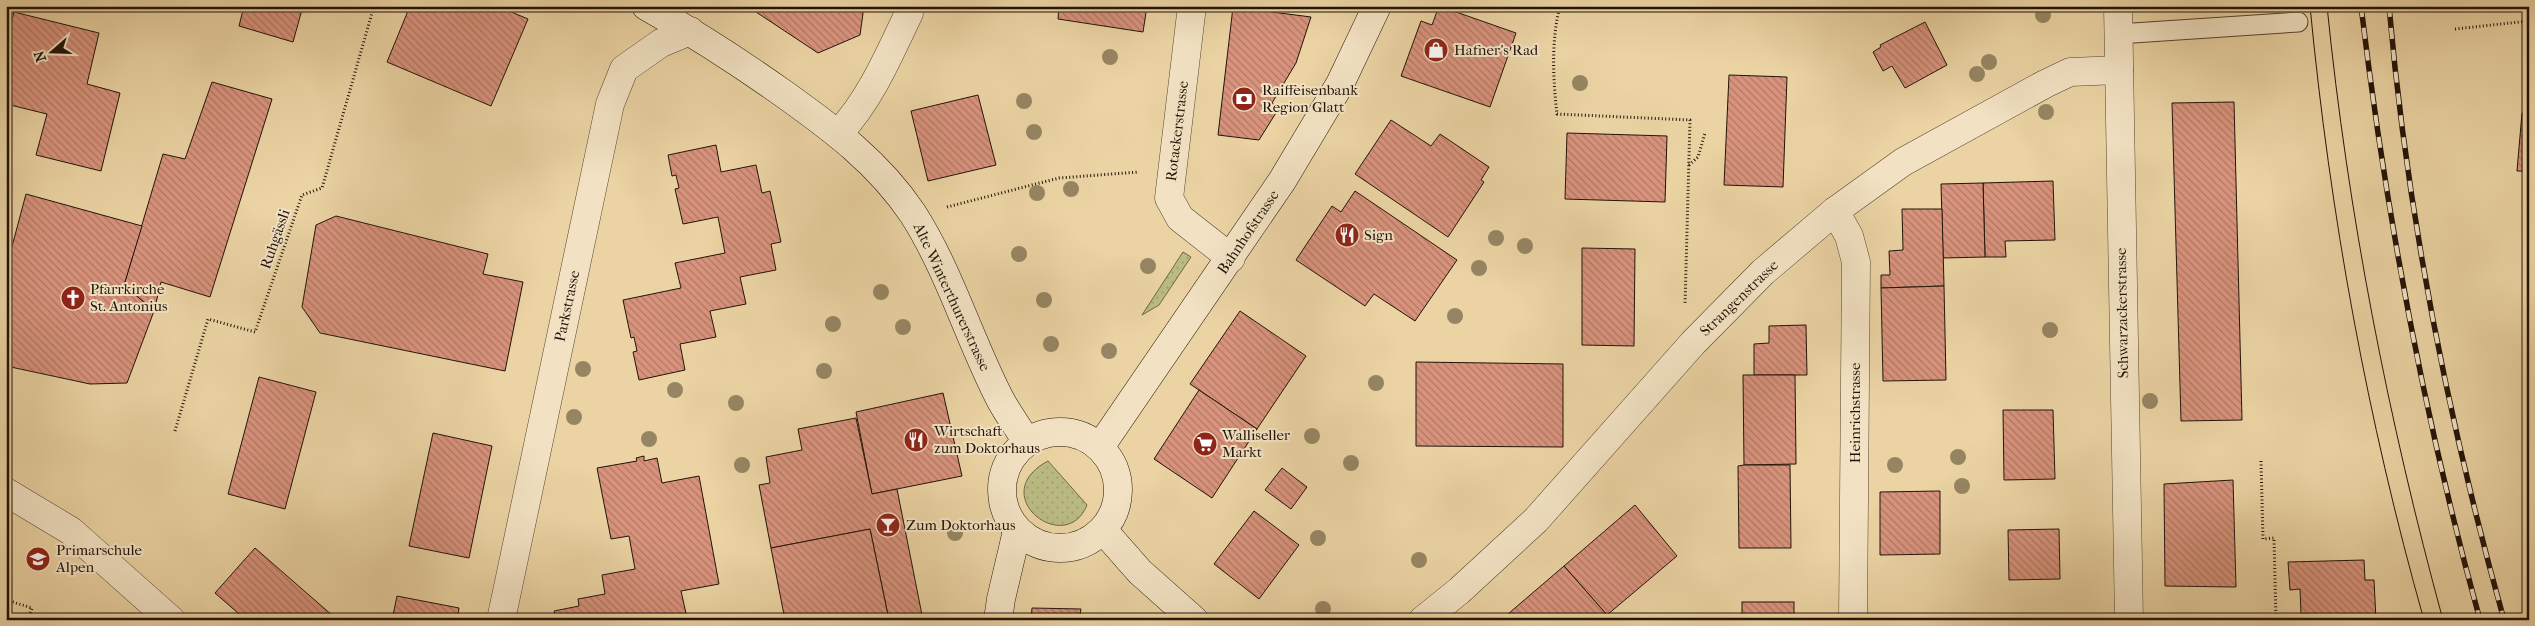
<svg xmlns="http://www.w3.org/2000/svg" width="2535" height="626" font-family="'IM FELL French Canon',serif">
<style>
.garden{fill:url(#garden-dots);stroke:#6e6746}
.building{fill:url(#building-back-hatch);stroke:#221308}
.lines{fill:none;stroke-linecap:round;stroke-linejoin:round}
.lane-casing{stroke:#54432f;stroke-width:21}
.street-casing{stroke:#54432f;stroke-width:29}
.secondary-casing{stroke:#221308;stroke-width:29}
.path{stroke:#221308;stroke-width:3;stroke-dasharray:1 2.5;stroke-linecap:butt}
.lane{stroke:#f2e2c3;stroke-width:19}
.street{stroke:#f2e2c3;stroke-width:28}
.secondary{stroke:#f2e2c3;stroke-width:28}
.tram{stroke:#221308;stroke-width:1}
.rail-casing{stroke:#221308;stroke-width:5.5}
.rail{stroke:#f2e2c3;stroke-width:4;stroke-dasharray:11;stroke-linecap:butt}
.tree{fill:#968562}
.labels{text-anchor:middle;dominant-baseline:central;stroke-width:4;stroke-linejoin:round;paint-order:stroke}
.poi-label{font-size:15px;fill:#221308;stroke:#f2e2c3;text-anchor:start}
.street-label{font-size:15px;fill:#221308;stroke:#f2e2c3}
</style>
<defs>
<pattern id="garden-dots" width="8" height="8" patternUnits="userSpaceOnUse" patternTransform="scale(1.25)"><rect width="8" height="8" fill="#bbbb83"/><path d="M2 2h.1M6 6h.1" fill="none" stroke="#a0a070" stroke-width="1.8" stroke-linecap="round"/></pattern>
<pattern id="building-back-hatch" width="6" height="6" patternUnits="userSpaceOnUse" patternTransform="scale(1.25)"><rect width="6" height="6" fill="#d9937d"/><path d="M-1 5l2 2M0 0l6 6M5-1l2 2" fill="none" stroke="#b07764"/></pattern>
</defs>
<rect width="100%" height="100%" fill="#ebd3a3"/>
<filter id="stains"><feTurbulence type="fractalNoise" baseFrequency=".004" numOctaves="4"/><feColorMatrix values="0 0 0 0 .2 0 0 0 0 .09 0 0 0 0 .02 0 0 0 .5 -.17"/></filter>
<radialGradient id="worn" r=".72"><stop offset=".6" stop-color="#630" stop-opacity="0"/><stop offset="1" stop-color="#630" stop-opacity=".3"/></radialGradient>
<!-- garden -->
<g class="garden">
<polygon points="1183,252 1191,257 1159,305 1142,315"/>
<path d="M1048 461 1087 505C1066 558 984 495 1048 461Z"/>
</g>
<!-- building -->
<g class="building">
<polygon points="244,6 303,6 293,42 239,26"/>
<polygon points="410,6 497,6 528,19 491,106 387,62"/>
<polygon points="747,6 864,6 860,35 818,53"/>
<polygon points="1059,6 1147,6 1143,32 1058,19"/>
<polygon points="1439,6 1516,33 1490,107 1401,76 1421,21 1432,25"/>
<polygon points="1233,7 1311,17 1296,63 1272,103 1279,108 1259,140 1218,135"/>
<polygon points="14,12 99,33 87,84 120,93 101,171 36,155 47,114 6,104 6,44"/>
<polygon points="1925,22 1947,65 1905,88 1892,66 1883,71 1873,52 1881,47 1880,45"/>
<polygon points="1729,75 1787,77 1783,187 1724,185"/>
<polygon points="212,82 272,99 210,297 161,282 154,311 124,285 163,154 185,159"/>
<polygon points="978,95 996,165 928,181 911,111"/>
<polygon points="2234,102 2242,420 2181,421 2172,103"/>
<polygon points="2522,113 2529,113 2529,171 2517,171"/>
<polygon points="1391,120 1431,146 1440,134 1489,167 1481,180 1484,182 1448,237 1355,174"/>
<polygon points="1567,133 1667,136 1665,202 1565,199"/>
<polygon points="716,145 721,172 756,165 762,193 770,191 781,242 771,244 776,270 740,277 746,304 710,311 716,337 680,344 685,370 639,380 633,352 637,351 634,337 631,338 623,300 681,288 675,263 725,253 718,217 683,224 675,189 679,188 676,175 672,176 668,155"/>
<polygon points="2053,181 2055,240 2005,241 2006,257 1985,257 1983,183"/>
<polygon points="1983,183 1985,257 1943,258 1941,184"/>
<polygon points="1355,191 1457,260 1415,321 1374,294 1365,306 1296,260 1332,206 1341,212"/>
<polygon points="26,194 142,226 124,285 154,311 127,383 90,384 6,366 6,269"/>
<polygon points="1902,209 1942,209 1944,286 1881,288 1881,275 1890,275 1889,251 1903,250"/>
<polygon points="336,216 488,254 483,274 523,282 505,371 320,333 302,307 316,225"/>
<polygon points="1582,248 1635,249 1634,346 1582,345"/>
<polygon points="1944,286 1946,380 1883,381 1881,288"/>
<polygon points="1240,311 1306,356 1257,429 1190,384"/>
<polygon points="1806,325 1807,375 1754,375 1754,344 1769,343 1769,326"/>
<polygon points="1416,362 1563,364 1563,447 1416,446"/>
<polygon points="1743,375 1795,375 1796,464 1744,465"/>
<polygon points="259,377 316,392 285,509 228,494"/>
<polygon points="1199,390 1257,429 1212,498 1154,459"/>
<polygon points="943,393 962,476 872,494 856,412"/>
<polygon points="2003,410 2053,410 2055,479 2004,480"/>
<polygon points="856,418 872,494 897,489 923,620 889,620 870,529 771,548 759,485 770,483 766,457 802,450 798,429"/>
<polygon points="433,433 492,446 469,558 409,546"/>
<polygon points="644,456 644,461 657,458 662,483 699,476 719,584 681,591 687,618 556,620 554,611 579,606 578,599 605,594 602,575 635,569 629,536 611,539 597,468 637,461 636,458"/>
<polygon points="1744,465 1790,465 1791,548 1739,548 1738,466"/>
<polygon points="1282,468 1307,487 1291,509 1265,490"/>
<polygon points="2233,480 2236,587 2165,586 2164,484"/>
<polygon points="1940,491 1940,554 1880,555 1880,492"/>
<polygon points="1635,505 1677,556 1607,615 1564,566"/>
<polygon points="1254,511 1299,545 1259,599 1214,564"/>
<polygon points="870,529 889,620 785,620 771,548"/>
<polygon points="2059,529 2060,579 2009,580 2008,530"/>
<polygon points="255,548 333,616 330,620 246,620 215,593"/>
<polygon points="2364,560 2365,580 2374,580 2376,620 2310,620 2310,614 2301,614 2300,589 2290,590 2288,562"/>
<polygon points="1564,566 1607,615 1602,620 1501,620"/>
<polygon points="397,596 459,608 457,620 392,620"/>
<rect x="1742" y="602" width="52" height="18"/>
<polygon points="1032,608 1081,609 1079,620 1031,620"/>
<polygon points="1944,617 1944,620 1883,620 1883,618"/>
</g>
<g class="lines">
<defs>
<polyline id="lane" points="2118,34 2298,22"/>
<g id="street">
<polyline points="1192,6 1169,198 1180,218 1231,258"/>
<polyline points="2118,6 2129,620"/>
<path d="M839 133C871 98 889 55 909 13V6"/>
<polyline points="1835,211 1849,236 1856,262 1853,620"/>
<polyline points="6,492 71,531 171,620"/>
<polyline points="501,620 610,104 624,69 661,43 690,31"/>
<polyline points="1423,620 1459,591 1536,520 1693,343 1763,272 1835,211 1903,162 2045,84 2070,72 2119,70"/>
</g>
<g id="secondary">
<path d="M646 6C694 33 739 62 784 94 833 129 879 163 913 214 950 272 969 339 1000 399 1008 414 1018 427 1026 441"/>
<circle cx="1060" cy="490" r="58"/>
<polyline points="1100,447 1282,181 1340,84 1377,6"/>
<polyline points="1103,530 1140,572 1194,620"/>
<polyline points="998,620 1001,599 1017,531"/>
</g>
</defs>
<!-- lane casing -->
<use href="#lane" class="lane-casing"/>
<!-- street casing -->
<use href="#street" class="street-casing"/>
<!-- secondary casing -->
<use href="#secondary" class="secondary-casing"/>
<!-- path -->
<g class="path">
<path d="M1560 6C1551 40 1553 80 1557 114L1690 120 1685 305"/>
<polyline points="2455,29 2529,21"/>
<polyline points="1689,165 1698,157 1705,133"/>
<polyline points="947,207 1059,178 1139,172"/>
<polyline points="175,431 208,319 255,332 302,195 322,188 374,6"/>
<polyline points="2261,461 2263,539 2274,538 2276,620"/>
<polyline points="6,600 32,608 28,620"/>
</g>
<!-- lane -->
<use href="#lane" class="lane"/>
<!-- street -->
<use href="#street" class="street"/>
<!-- secondary -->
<use href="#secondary" class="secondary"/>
<!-- tram -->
<g class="tram">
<path d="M2310 6C2330 214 2367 419 2424 620"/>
<path d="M2327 6C2348 214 2388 419 2443 620"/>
</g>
<defs>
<g id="rail">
<path d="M2361 6C2386 214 2424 418 2480 620"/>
<path d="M2389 6C2407 213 2448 420 2504 620"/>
</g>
</defs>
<!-- rail casing -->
<use href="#rail" class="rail-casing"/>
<!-- rail -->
<use href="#rail" class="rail"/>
</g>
<!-- trees -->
<g class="tree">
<circle cx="2043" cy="15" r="8"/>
<circle cx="1110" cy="57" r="8"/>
<circle cx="1989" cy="62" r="8"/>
<circle cx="1977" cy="74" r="8"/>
<circle cx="1580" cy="83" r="8"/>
<circle cx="1024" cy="101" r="8"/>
<circle cx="2046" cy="112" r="8"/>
<circle cx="1034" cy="132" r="8"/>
<circle cx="1071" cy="189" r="8"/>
<circle cx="1037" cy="193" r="8"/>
<circle cx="1496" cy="238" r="8"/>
<circle cx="1525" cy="246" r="8"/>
<circle cx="1019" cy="254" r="8"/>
<circle cx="1148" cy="266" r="8"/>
<circle cx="1479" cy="268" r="8"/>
<circle cx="881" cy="292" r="8"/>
<circle cx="1044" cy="300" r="8"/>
<circle cx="1455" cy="316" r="8"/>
<circle cx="833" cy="324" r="8"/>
<circle cx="903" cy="327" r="8"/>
<circle cx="2050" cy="330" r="8"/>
<circle cx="1051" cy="344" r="8"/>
<circle cx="1109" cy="351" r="8"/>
<circle cx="583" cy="369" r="8"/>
<circle cx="824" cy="371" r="8"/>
<circle cx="1376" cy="383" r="8"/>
<circle cx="675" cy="390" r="8"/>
<circle cx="2150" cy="401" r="8"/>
<circle cx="736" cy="403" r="8"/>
<circle cx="574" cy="417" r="8"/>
<circle cx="1312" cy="436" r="8"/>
<circle cx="649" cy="439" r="8"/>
<circle cx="1958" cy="457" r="8"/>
<circle cx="1351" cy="463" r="8"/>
<circle cx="742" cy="465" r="8"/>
<circle cx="1895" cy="465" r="8"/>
<circle cx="1962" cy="486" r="8"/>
<circle cx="955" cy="533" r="8"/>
<circle cx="1318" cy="538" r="8"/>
<circle cx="1419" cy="560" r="8"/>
<circle cx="1323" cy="609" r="8"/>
</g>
<!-- icons -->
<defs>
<symbol id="shop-disc" viewBox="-11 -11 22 22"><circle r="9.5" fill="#8f2418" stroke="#f2e2c3"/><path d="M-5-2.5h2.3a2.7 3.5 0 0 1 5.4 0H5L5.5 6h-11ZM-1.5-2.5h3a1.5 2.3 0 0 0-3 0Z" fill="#fff"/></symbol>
<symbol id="bank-disc" viewBox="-11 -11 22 22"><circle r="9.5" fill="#8f2418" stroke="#f2e2c3"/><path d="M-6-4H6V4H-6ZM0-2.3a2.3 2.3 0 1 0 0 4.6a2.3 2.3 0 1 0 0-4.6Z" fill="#fff"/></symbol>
<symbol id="restaurant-disc" viewBox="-11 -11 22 22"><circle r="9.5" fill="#8f2418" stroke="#f2e2c3"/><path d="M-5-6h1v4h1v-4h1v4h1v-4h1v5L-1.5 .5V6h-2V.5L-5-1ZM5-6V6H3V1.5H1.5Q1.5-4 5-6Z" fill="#fff"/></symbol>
<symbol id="church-disc" viewBox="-11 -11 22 22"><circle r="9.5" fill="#8f2418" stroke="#f2e2c3"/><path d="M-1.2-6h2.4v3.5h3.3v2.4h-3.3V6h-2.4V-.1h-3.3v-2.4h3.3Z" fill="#fff"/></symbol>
<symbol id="supermarket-disc" viewBox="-11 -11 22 22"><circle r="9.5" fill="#8f2418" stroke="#f2e2c3"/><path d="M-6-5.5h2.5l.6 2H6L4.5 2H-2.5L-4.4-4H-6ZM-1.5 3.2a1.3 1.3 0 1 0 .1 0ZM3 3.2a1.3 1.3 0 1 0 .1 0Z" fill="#fff"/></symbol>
<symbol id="bar-disc" viewBox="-11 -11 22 22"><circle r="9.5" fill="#8f2418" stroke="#f2e2c3"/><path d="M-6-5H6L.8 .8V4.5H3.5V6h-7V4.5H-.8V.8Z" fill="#fff"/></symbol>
<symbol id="school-disc" viewBox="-11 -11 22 22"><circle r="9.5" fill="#8f2418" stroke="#f2e2c3"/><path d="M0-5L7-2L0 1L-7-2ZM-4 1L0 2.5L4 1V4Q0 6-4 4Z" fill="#fff"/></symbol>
</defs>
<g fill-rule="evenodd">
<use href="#shop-disc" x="1422" y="36" width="28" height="28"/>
<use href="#bank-disc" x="1230" y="85" width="28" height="28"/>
<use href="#restaurant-disc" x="1333" y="221" width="28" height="28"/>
<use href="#church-disc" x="59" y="284" width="28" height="28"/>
<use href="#restaurant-disc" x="902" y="426" width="28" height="28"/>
<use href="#supermarket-disc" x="1191" y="430" width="28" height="28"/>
<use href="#bar-disc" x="874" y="511" width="28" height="28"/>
<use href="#school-disc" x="24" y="545" width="28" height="28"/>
</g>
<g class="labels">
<!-- poi labels -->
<g class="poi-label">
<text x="1454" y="50">Hafner's Rad</text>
<text x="1262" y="90">Raiffeisenbank<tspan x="1262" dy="17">Region Glatt</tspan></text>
<text x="1364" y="235">Sign</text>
<text x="90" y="289">Pfarrkirche<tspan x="90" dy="17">St. Antonius</tspan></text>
<text x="934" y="431">Wirtschaft<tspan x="934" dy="17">zum Doktorhaus</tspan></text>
<text x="1222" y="435">Walliseller<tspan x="1222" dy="17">Markt</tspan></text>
<text x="906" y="525">Zum Doktorhaus</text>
<text x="56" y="550">Primarschule<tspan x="56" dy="17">Alpen</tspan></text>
</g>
<!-- street labels -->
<g class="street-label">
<text transform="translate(1177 131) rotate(-83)">Rotackerstrasse</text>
<text transform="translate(1248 232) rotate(-56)">Bahnhofstrasse</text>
<text transform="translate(275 239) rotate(-71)">Ruhgässli</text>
<text transform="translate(952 297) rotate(65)">Alte Winterthurerstrasse</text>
<text transform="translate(1739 298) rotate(-44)">Strangenstrasse</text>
<text transform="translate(567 306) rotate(-78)">Parkstrasse</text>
<text transform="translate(2122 313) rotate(-91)">Schwarzackerstrasse</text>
<text transform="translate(1855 413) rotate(-90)">Heinrichstrasse</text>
</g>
</g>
<!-- margin -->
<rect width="2535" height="626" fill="none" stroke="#ebd3a3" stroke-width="25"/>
<rect x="8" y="8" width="2520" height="611" fill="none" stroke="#221308" stroke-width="2.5"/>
<rect x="12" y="12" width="2510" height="601" fill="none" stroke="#221308"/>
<!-- north arrow -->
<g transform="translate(52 52) rotate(250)" stroke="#f2e2c3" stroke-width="4" paint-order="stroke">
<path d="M0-4L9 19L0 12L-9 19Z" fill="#221308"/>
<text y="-8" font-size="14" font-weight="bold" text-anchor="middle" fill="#221308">N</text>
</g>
<rect width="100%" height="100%" filter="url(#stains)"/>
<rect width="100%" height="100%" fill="url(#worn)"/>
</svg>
